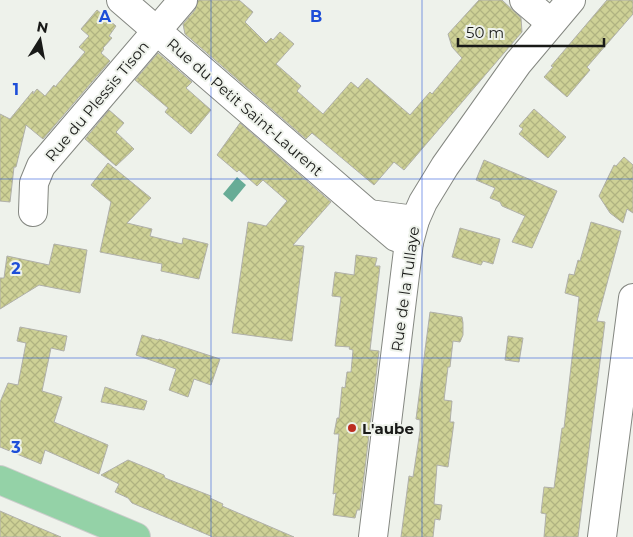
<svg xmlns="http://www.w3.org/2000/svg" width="633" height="537" font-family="Montserrat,sans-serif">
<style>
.water{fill:#67ac96}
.building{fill:url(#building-cross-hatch);stroke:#b0b0a9}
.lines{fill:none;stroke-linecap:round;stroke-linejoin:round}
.minor-casing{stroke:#848781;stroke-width:30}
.major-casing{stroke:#cccdcc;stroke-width:30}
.minor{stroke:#fff;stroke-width:28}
.major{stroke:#94d2a7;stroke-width:28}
.grid{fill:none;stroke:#1d4ed8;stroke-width:1;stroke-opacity:0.55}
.poi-dot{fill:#bc2e21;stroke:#eef2eb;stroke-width:2}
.labels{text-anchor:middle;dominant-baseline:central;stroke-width:4;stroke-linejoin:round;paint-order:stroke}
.street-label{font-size:15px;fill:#191a18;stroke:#eef2eb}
.poi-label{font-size:15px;font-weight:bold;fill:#191a18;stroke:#eef2eb;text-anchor:start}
.grid-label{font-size:16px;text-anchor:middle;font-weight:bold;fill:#1d4ed8;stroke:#eef2eb;stroke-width:4;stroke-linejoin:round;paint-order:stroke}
</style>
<defs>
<pattern id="building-cross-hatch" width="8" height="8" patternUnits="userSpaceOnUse" patternTransform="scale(1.25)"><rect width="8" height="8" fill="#ced196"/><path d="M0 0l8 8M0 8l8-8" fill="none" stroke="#b0b381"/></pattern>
</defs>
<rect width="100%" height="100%" fill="#eef2eb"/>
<!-- water -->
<polygon class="water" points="237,177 246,185 232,202 223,194"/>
<!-- building -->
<g class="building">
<polygon points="198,0 239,0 253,12 245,22 266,43 271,38 273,40 280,32 294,44 276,64 301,86 297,91 323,114 351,82 358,88 367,78 410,115 430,92 432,94 462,58 452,47 448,34 479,0 502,0 521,18 522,32 404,170 394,162 374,185 312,133 306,139 185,34 183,24 195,10"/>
<polygon points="607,0 633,0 633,14 587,67 590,70 567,97 544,77 553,67 551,66"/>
<polygon points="97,10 116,26 109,36 112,38 103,48 104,49 101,53 110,61 43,139 26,125 16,167 14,167 10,202 0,201 0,114 10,119 33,91 33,94 37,89 45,96 54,85 55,87 85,52 79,47 89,36 81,29"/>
<polygon points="158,53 192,82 186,88 211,110 191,134 165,112 168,108 135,80"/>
<polygon points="534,109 566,137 548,158 519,134 523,129 519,126"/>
<polygon points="109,110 124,123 116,132 134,149 116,166 85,139"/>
<polygon points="240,123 331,202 293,245 304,246 292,341 232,333 248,222 266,226 287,201 263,180 257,186 239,170 237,172 217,155"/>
<polygon points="624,157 633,165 633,213 627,209 623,223 610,213 599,196 614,165 616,166"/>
<polygon points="484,160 557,191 532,248 512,242 525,216 502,206 500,202 490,198 495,188 476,180"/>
<polygon points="108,163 151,198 127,223 152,229 150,236 182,244 183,238 208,244 199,279 161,271 162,264 100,252 111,202 91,185"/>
<polygon points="591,222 621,231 597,321 605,322 578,537 544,537 546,514 541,513 544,487 554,488 562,428 564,428 579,297 565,293 569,274 574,275 578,260 580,261"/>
<polygon points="460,228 500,239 493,264 483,261 481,265 452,257"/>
<polygon points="54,244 87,250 80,293 39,285 0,309 0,278 4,278 7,256 49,265"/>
<polygon points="356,255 377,258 375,266 380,266 370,350 379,351 360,510 357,510 355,518 333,515 336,493 333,494 339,434 334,434 337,418 339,418 342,387 345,388 347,372 351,372 353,350 349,349 350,347 335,346 341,297 332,296 335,272 354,275"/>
<polygon points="430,312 462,317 463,323 463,335 460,342 453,341 450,367 448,367 444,400 452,401 450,422 454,422 448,467 437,465 434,504 442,505 440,520 435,519 433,537 401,537 409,476 413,477 420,431 420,420 416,419"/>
<polygon points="20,327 67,336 64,351 51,348 42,391 62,397 54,422 108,445 99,474 45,450 41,464 0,447 0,402 8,383 18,385 26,343 17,341"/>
<polygon points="142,335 158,340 159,339 220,359 211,385 194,379 188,397 169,390 176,369 136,355"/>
<polygon points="508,336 523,338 519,362 505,360"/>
<polygon points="105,387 147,401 144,410 101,402"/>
<polygon points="128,460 164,475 165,478 211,496 210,498 223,504 222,506 294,537 213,537 132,503 128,498 115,492 119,484 101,475"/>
<polygon points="0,511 16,518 61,537 0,537"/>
</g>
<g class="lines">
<defs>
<g id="minor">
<polyline points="121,0 369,214"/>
<polyline points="524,0 551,23"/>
<polyline points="33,212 34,183 41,166 183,0"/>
<polyline points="409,242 396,237 369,214 415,220"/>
<polyline points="373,537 409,242 415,220 423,202 445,166 518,63 571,0"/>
<polyline points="602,537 633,298"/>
</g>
<polyline id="major" points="0,480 136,537"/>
</defs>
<!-- minor casing -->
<use href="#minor" class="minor-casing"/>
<!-- major casing -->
<use href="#major" class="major-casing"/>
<!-- minor -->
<use href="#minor" class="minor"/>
<!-- major -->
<use href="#major" class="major"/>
</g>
<!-- grid -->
<path class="grid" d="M211 0V537M422 0V537M0 179H633M0 358H633"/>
<!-- markers -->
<circle class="poi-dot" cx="352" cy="428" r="5"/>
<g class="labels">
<!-- street labels -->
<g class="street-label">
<text transform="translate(97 101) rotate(-50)">Rue du Plessis Tison</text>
<text transform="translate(245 107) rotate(41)">Rue du Petit Saint-Laurent</text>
<text transform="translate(405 289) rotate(-82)">Rue de la Tullaye</text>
</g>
<!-- poi labels -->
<g class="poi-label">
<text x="362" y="428">L'aube</text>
</g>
</g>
<g class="grid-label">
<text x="105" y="22">A</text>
<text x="316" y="22">B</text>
<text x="16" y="95">1</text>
<text x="16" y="274">2</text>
<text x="16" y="453">3</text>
</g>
<!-- north arrow -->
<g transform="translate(40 40) rotate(11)" stroke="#eef2eb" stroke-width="4" paint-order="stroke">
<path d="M0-4L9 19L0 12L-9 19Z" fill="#191a18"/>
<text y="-8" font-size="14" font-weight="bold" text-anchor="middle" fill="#191a18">N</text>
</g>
<!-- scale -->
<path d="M458 38v8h146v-8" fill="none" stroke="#191a18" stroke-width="2.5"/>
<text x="466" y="38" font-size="15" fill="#191a18" stroke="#eef2eb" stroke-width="4" paint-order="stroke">50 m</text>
</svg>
